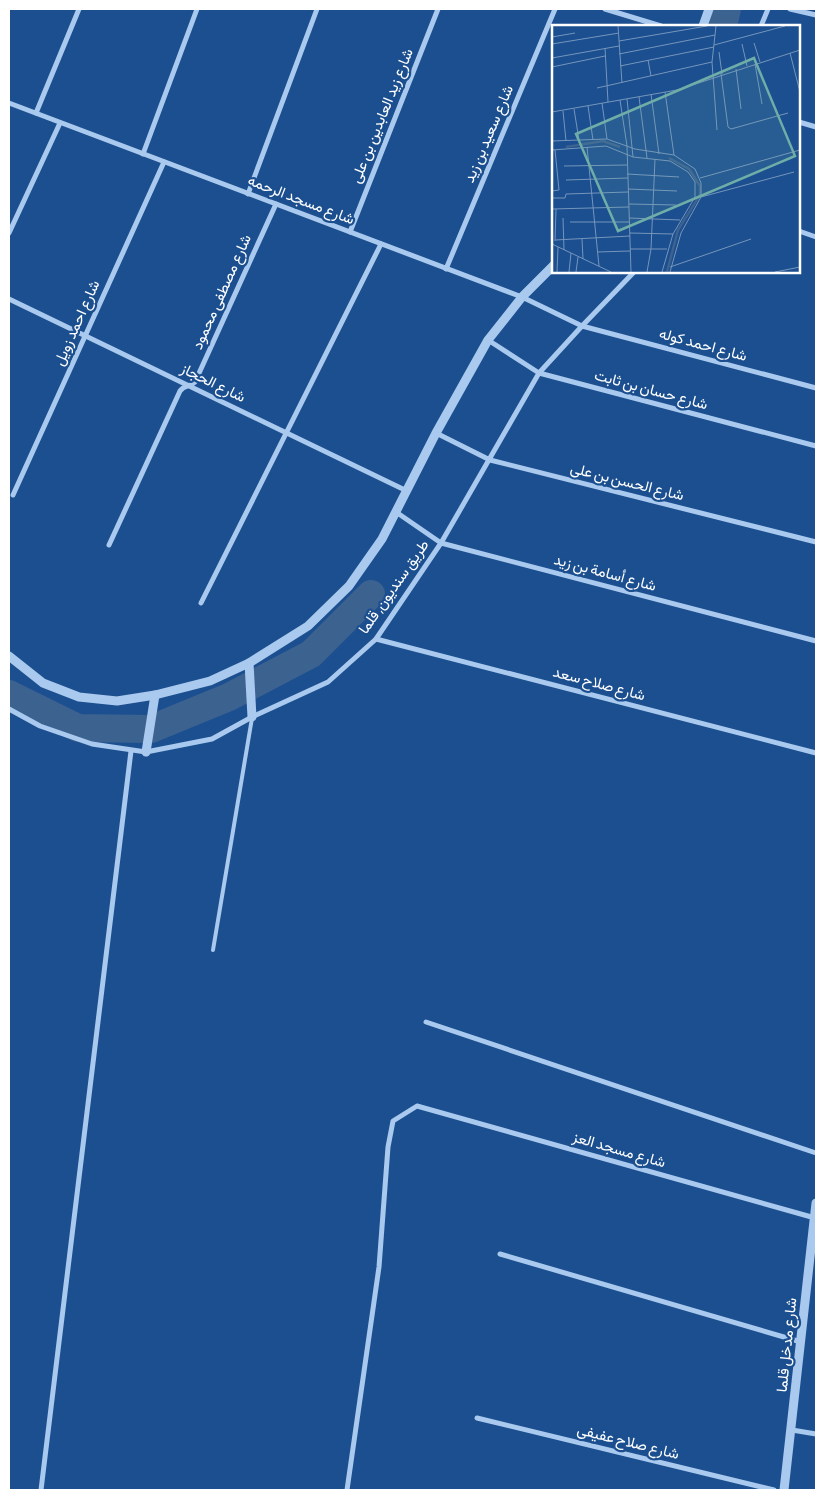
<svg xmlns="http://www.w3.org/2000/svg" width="825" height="1499" font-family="'Sofia Sans Condensed',Vazirmatn,sans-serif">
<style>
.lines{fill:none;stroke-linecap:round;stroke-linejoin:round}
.canal{stroke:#3c6290;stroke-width:28}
.service{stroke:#a9c9ee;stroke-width:4}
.minor{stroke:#a9c9ee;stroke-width:5}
.tertiary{stroke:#a9c9ee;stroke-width:9}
.labels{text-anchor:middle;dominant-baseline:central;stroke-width:4.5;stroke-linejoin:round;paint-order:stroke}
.street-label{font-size:15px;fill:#fff;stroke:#1b4f8f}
.inset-river{fill:none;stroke:#3c6290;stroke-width:2.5}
.inset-road{fill:none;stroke:#7695bc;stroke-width:1}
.view{fill:#6fada8;fill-opacity:0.15;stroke:#6fada8;stroke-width:2.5}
.inset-edge{fill:none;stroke:#fff;stroke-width:2.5}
</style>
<rect width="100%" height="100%" fill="#1b4f8f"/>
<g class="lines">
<!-- canal -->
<g class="canal">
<polyline points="723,26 727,9"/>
<polyline points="9,694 78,728 151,729 229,697 311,654 371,594"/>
</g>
<!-- service -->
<polyline class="service" points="213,950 252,718"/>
<!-- minor -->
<g class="minor">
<polyline points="605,9 661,26"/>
<polyline points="790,9 816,15"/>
<polyline points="761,26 768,9"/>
<polyline points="9,103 522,297 582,326 816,388"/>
<polyline points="36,113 79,9"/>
<polyline points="799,122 816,127"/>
<polyline points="143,154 197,9"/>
<polyline points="248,194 317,9"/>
<polyline points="799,231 816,237"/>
<polyline points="350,232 438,9"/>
<polyline points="9,233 60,123"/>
<polyline points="446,269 555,9"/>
<polyline points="9,299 407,491"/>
<polyline points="488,340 539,373 816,446"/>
<polyline points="436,433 490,460 816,542"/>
<polyline points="13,495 164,162"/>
<polyline points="396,512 441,543 816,641"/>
<path d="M109 545 180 391C184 385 190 387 195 382L276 204"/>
<polyline points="201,603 381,244"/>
<polyline points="376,639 816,753"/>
<polyline points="9,709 40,726 92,744 146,752 212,739 252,717 328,682 376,639 441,543 539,373 582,326 635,271"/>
<polyline points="426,1022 816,1153"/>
<polyline points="500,1254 801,1342"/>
<polyline points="477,1418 774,1490"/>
<polyline points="792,1430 816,1434"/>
<polyline points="41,1490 131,751"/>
<polyline points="347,1490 379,1267 388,1147 393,1121 417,1106 815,1218"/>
</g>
<!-- tertiary -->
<g class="tertiary">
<polyline points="703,26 709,9"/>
<polyline points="9,656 43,683 79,697 117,701 155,695 210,681 249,663 308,626 349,586 382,539 436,433 488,340 522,297 554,265"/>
<polyline points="249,663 252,717"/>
<polyline points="146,752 155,695"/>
<polyline points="784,1490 816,1203"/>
</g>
</g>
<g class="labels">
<!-- street labels -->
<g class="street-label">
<text transform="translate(382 116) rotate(-68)">شارع زيد العابدين بن على</text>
<text transform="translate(489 134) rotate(-67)">شارع سعيد بن زيد</text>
<text transform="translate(301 200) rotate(21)">شارع مسجد الرحمه</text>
<text transform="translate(222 292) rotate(-66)">شارع مصطفى محمود</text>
<text transform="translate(77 323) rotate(-66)">شارع احمد زويل</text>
<text transform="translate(703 345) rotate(15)">شارع احمد كوله</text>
<text transform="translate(213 383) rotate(26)">شارع الحجاز</text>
<text transform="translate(651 390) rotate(15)">شارع حسان بن ثابت</text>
<text transform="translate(627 482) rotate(14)">شارع الحسن بن على</text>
<text transform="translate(605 573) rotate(15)">شارع أسامة بن زيد</text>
<text transform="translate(394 587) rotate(-55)">طريق سنديون, قلما</text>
<text transform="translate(599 684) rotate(15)">شارع صلاح سعد</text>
<text transform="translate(619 1150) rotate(16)">شارع مسجد العز</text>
<text transform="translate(787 1345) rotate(-84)">شارع مدخل قلما</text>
<text transform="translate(628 1442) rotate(14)">شارع صلاح عفيفى</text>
</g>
</g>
<!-- overview -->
<g transform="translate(552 25)">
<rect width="248" height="248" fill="#1b4f8f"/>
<path class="inset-river" d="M14 122 51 116 68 122M115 247 126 205 148 170V161L137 144 117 133"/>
<path class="inset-road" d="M66 1 70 58M164 1 160 37 165 105M0 12 23 8M67 16 155 1M202 18 208 37M0 19 67 8M190 19 195 41M162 20 233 1M53 23 56 77M167 27 170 49M238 28 248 67M67 29 163 10M0 33 67 21M96 35 99 51M203 39 210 79M68 41 162 22M0 42 53 31M184 44 189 84M169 49 176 102 179 104 236 88M45 63 160 37M113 67 122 130M99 69 107 129M87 72 95 133M75 74 81 132M68 75 75 121 79 247M50 78 55 114M36 81 41 115M22 84 27 115M11 86 14 116M0 87 125 65 248 25M0 116 55 114 83 124 122 130 143 144 149 158V172L129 208 118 247M35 122 47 241M0 125 54 121 81 132 118 136 136 147 143 157V172L121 209 110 247M12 141 75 140M75 149 127 152M148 153 248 125M14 155 76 153M76 164 125 166M0 166 7 165 3 125M149 172 242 147M0 173H13L14 169 76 167M77 179 124 180M0 184 77 182M11 193 12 225M77 193 128 195M18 197H77M78 208 121 209M30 214 31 234M3 215 78 211M3 216 4 184M0 219 59 247M78 224H115M45 227 78 226M118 242 199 214M5 247 6 222M17 247 19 228M24 247 26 232M95 247 99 224 103 134M223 247 248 242"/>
<path class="view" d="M202 33 243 131 66 206 24 109Z"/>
<rect width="248" height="248" class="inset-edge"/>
</g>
<!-- border -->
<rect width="825" height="1499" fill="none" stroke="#ffffff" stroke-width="20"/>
</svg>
